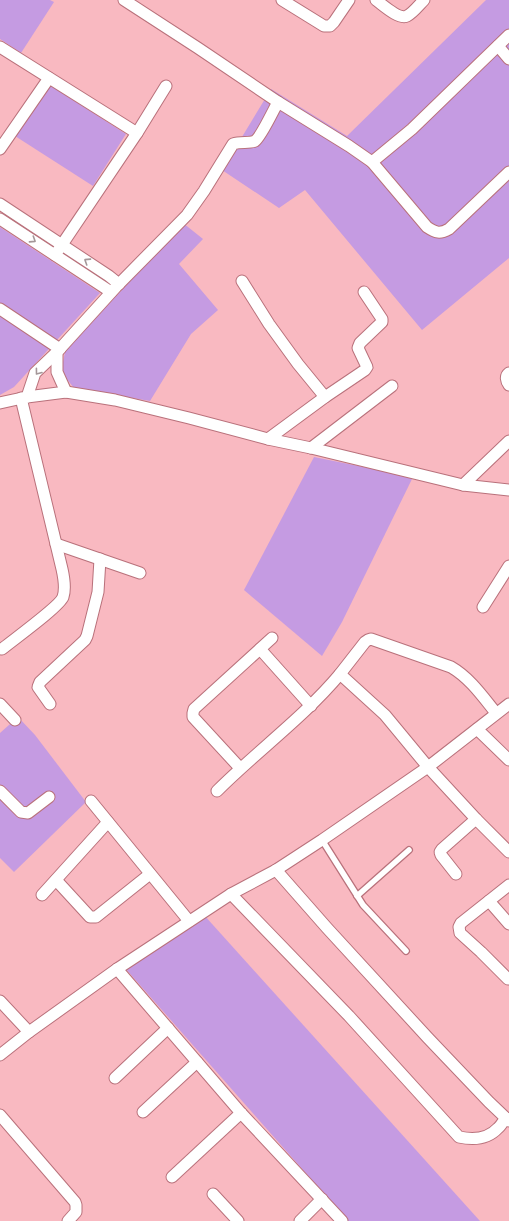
<svg xmlns="http://www.w3.org/2000/svg" width="509" height="1221" font-family="Inter,sans-serif">
<style>
.green{fill:#c59be2}
.lines{fill:none;stroke-linecap:round;stroke-linejoin:round}
.lane-casing{stroke:#b9717b;stroke-width:8}
.street-casing{stroke:#b9717b;stroke-width:13}
.lane{stroke:#fff;stroke-width:5.5}
.street{stroke:#fff;stroke-width:11}
.oneway{stroke:#a49799}
</style>
<rect width="100%" height="100%" fill="#f9b9c1"/>
<!-- green -->
<g class="green">
<polygon points="0,0 50,0 54,2 21,53 0,39"/>
<polygon points="486,0 509,0 509,258 422,330 305,190 279,208 222,170 271,89 347,136"/>
<polygon points="48,84 126,134 93,186 15,136"/>
<polygon points="183,223 203,239 179,264 218,310 191,334 150,401 74,388 61,372 65,352"/>
<polygon points="0,227 100,293 14,387 0,395"/>
<polygon points="314,457 413,477 342,622 322,656 244,590"/>
<polygon points="18,717 35,735 86,802 14,872 0,858 0,733"/>
<polygon points="204,915 480,1221 348,1221 124,967"/>
</g>
<g class="lines">
<defs>
<g id="lane">
<polyline points="322,840 363,905 406,951"/>
<polyline points="357,896 409,850"/>
</g>
<g id="street">
<polyline points="124,0 198,48 278,102 349,146 372,162 412,129 509,35"/>
<polyline points="282,0 324,26 330,26 334,22 349,0"/>
<path d="M376 0C383 5 399 20 407 16 413 13 419 5 424 0"/>
<polyline points="498,46 509,59"/>
<polyline points="0,47 137,133"/>
<polyline points="0,149 49,78"/>
<path d="M372 162 427 227C436 233 440 234 449 229L509 172"/>
<polyline points="0,204 109,276 119,284"/>
<polyline points="0,219 102,286 111,292"/>
<polyline points="55,255 137,133 166,86"/>
<polyline points="242,281 269,324 298,364 325,397"/>
<polyline points="0,309 60,349"/>
<polyline points="57,352 57,372 66,392"/>
<path d="M509 373C505 376 506 381 509 385"/>
<path d="M27 397 35 373 57 352 116 287 187 215 204 191 233 144C241 141 249 144 255 141 261 137 274 109 278 102"/>
<polyline points="0,403 27,397 66,392 115,400 189,418 268,439 311,448 463,485 509,490"/>
<polyline points="268,439 325,397 365,370 367,367 358,348 360,343 382,322 382,319 364,292"/>
<polyline points="311,448 392,386"/>
<polyline points="463,485 509,441"/>
<polyline points="56,544 140,573"/>
<polyline points="483,607 509,566"/>
<path d="M2 649C13 640 60 606 63 597 66 588 64 578 62 569L21 398"/>
<polyline points="260,649 311,706"/>
<polyline points="0,704 15,720"/>
<polyline points="50,704 38,687 40,682 85,640 87,636 98,592 100,559"/>
<path d="M496 713C483 697 470 678 451 667L371 639 368 640 365 642 340 674 385 715 428 767 476 819 509 852"/>
<polyline points="477,729 509,760"/>
<polyline points="240,768 193,717 193,713 194,709 272,638"/>
<polyline points="0,791 21,812 28,813 49,797"/>
<path d="M217 791C257 751 304 717 340 674"/>
<polyline points="91,801 189,921"/>
<polyline points="276,870 327,928 428,1038 489,1102 509,1121"/>
<polyline points="456,874 441,855 440,852 442,849 476,819"/>
<polyline points="56,880 90,917 96,917 150,874"/>
<path d="M231 894 349 1016 459 1137C473 1140 488 1139 498 1128 501 1126 503 1121 506 1118"/>
<polyline points="42,895 108,822"/>
<polyline points="489,901 509,924"/>
<polyline points="117,969 241,1113 342,1221"/>
<polyline points="508,979 481,952 460,933 459,927 461,923 509,885"/>
<polyline points="0,1001 29,1032"/>
<polyline points="0,1055 29,1032 117,969 231,894 276,870 322,840 428,767 509,704"/>
<polyline points="115,1078 168,1028"/>
<polyline points="143,1112 197,1062"/>
<polyline points="0,1115 75,1202 76,1205 76,1212 68,1221"/>
<polyline points="172,1177 241,1113"/>
<polyline points="213,1194 238,1221"/>
<polyline points="300,1221 322,1199"/>
</g>
</defs>
<!-- lane casing -->
<use href="#lane" class="lane-casing"/>
<!-- street casing -->
<use href="#street" class="street-casing"/>
<!-- lane -->
<use href="#lane" class="lane"/>
<!-- street -->
<use href="#street" class="street"/>
</g>
<!-- one-way arrows -->
<defs><path id="oneway-chevron" d="M-2-3.5L2.5 0L-2 3.5" fill="none" stroke-width="1.6" stroke-linecap="round" stroke-linejoin="round"/></defs>
<g class="oneway">
<use href="#oneway-chevron" transform="translate(33 240) rotate(33)"/>
<use href="#oneway-chevron" transform="translate(87 261) rotate(-147)"/>
<use href="#oneway-chevron" transform="translate(38 372) rotate(127)"/>
</g>
</svg>
